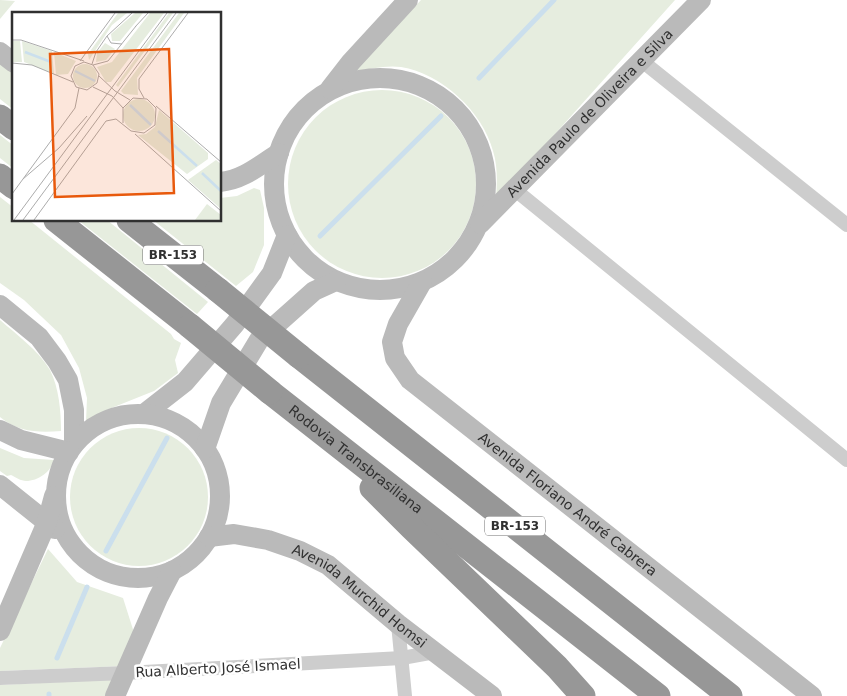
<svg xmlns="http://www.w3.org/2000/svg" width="847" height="696" font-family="'DejaVu Sans',sans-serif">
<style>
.green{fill:#e6eddf}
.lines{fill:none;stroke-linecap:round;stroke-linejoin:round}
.stream{stroke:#cbdfed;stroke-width:5}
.minor{stroke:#cdcdcd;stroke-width:14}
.secondary{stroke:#bababa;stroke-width:20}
.motorway{stroke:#979797;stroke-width:25}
.motorway-bridge{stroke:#979797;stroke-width:25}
.labels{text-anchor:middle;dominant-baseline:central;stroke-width:5;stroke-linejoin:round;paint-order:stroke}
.shield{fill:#fff;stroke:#6e6e6e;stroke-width:1}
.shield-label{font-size:12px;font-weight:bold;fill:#303030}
.street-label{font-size:14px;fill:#303030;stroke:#fff}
.inset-river{fill:none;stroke:#cbdfed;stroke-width:2.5}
.inset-road{fill:none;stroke:#acacac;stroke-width:1}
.view{fill:#e8590c;fill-opacity:0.15;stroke:#e8590c;stroke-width:2.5}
.inset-edge{fill:none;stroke:#303030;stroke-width:2.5}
</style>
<rect width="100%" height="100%" fill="#fff"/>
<!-- green -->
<g class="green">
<polygon points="0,0 15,1 0,19"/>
<path d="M421 0H675L496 200C497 183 498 167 493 151 483 112 441 73 401 67 386 65 370 69 355 71Z"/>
<polygon points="0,62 14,73 14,110 0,99"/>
<circle cx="382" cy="184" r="94"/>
<polygon points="0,135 14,146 14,169 0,158"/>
<polygon points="254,188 260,190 264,208 264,245 253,272 236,286 153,220 220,220 220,198 237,196"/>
<polygon points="0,197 14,208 14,220 29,220 171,334 174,339 181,343 175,360 178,373 154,391 109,409 86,422 87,398 79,368 61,335 24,300 0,283"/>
<polygon points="78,220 107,220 208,302 197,314"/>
<path d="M0 320C17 335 38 350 50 370 59 388 61 411 61 431 39 433 18 432 0 417Z"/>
<circle cx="139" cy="497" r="69"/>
<path d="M0 448 24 458 54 460C51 472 38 481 26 481 21 481 15 477 11 475L7 476 0 471Z"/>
<polygon points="48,549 77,582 123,598 137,642 126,666 0,671 0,648"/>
<polygon points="119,679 111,696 0,696 0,685"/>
</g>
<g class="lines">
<!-- stream -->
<g class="stream">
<polyline points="479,78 554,0"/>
<polyline points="320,236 441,116"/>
<polyline points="106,551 167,438"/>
<polyline points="57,658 87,587"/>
<polyline points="49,696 49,694"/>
</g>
<!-- minor -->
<g class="minor">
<polyline points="642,61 847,225"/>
<polyline points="514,189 847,460"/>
<polyline points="398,624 405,696"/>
<polyline points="0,678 125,673 402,658 435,652"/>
</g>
<!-- secondary -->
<g class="secondary">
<polyline points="0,52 14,63"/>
<circle cx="380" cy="184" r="106"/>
<polyline points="330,89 351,62 408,0"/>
<path d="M220 182C243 180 260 165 279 153"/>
<path id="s1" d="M480 224 701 0"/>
<path id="s2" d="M422 282 398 324 392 342 395 358 410 380 812 696"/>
<polyline points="0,305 39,337 57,361 68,380 74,410 74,444"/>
<polyline points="144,414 185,382 235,324 272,273 287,235"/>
<circle cx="138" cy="496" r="82"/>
<polyline points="0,430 21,440 69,452"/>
<polyline points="205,449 221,403 259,340 314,291 336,281"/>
<polyline points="0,485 55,529"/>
<path id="s3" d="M209 537 234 534 268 540 300 551 328 565 398 624 492 696"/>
<polyline points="0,631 47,522 54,496"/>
<polyline points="115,696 158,598 172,571"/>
</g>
<!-- motorway -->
<g class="motorway">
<polyline points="0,117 14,128"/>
<polyline points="0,176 14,187"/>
<polyline points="56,220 190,326"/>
<polyline points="129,220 218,290"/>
<polyline points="299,356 730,696"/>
<path id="s4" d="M270 392 658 696"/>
<polyline points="372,488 412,528 557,667 583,696"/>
</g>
<!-- motorway-bridge -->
<g class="motorway-bridge">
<polyline points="218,290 299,356"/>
<polyline points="190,326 270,392"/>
</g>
</g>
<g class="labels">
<!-- shield labels -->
<g class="shield">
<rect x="143" y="245.5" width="60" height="19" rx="4"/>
<rect x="485" y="516.5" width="60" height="19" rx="4"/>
</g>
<g class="shield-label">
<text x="173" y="255">BR-153</text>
<text x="515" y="526">BR-153</text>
</g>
<!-- street labels -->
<g class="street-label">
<text stroke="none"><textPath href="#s1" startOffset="156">Avenida Paulo de Oliveira e Silva</textPath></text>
<text stroke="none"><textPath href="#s4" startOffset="109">Rodovia Transbrasiliana</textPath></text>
<text stroke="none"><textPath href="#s2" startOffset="311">Avenida Floriano André Cabrera</textPath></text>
<text stroke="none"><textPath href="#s3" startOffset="168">Avenida Murchid Homsi</textPath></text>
<text transform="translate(218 668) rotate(-3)">Rua Alberto José Ismael</text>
</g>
</g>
<!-- overview -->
<g transform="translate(12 12)">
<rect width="209" height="209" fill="#fff"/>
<path d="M106 1H115L100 13 77 48 76 42ZM123 1H131L108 29H100L99 22ZM138 1H152L99 70H94L85 55 100 50ZM157 1H161L106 75 104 73ZM167 1H172L125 66 126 83 112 82 109 79ZM0 29H8L10 50H0ZM10 29 40 39 42 62 12 50ZM93 31 103 37 94 48 84 50 85 41ZM42 40 64 49 56 62 44 63ZM61 64a12 12 0 1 1 24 0a12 12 0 1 1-24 0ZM111 103a16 16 0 1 1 32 0a16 16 0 1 1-32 0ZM147 98 196 141V147L175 162 126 123 134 122 143 115ZM204 148 209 152V197L176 168ZM195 192 209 203V208H183Z" fill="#e6eddf"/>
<path class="inset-river" d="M13 40 39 50M63 59 83 69M118 93 139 113M146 119 185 154M190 161 209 179"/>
<path class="inset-road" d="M123 15 136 1M95 24 99 31 110 32M0 28H9L72 49M68 49 103 1M0 51 20 53 61 70M80 52 84 40 95 24 120 1M81 53 87 62 85 71 75 78 64 75 59 64 63 54 72 50 81 53 96 49 124 14M87 64 103 79 118 88M81 75 100 84 111 96M132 86 127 77V67L176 1M144 94 209 150M123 122 209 199M11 167 47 136 75 104M0 182 63 96 67 76M2 208 155 1M11 208 164 1M22 208 94 109 104 107 119 119 132 121 143 113 144 96 135 87 121 86 111 96V111"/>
<path class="view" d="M157 37 162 181 43 185 38 42Z"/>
<rect width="209" height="209" class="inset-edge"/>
</g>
</svg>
